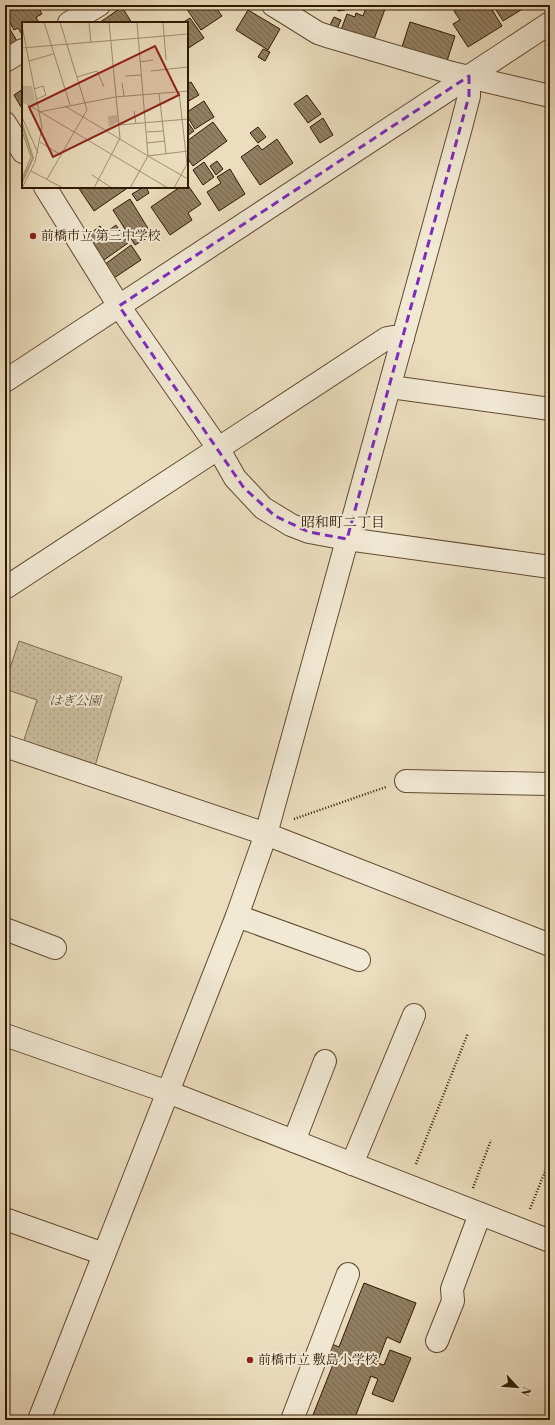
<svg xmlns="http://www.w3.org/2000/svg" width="555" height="1425" font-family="'Libre Bodoni','Noto Serif JP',serif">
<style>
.grass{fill:url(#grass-dots);stroke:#7e6a4f}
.building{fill:url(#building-back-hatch);stroke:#311900}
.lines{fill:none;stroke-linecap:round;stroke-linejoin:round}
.minor-casing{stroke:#604a30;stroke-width:24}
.path{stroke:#311900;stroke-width:2.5;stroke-dasharray:1 2;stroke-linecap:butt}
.minor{stroke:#f2e9d5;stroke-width:22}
.marked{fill:none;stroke:#7b2cbf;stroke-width:3;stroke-dasharray:8 5;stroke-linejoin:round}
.poi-dot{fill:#8f2418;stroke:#f2e9d5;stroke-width:1.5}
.labels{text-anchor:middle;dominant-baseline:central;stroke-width:4;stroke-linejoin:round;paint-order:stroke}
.poi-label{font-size:13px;fill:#311900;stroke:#f2e9d5;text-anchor:start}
.park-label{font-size:13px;font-style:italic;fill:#5f4a2f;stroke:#f2e9d5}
.neighbourhood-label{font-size:14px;fill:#311900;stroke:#f2e9d5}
.inset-river{fill:none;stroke:#ac9a7d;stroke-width:2}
.inset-road{fill:none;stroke:#a18f72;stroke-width:1}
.view{fill:#8f2418;fill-opacity:0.15;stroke:#8f2418;stroke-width:2}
.inset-edge{fill:none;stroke:#311900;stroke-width:2}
</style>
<defs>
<pattern id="grass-dots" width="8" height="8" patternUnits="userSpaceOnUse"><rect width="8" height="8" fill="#cbbc9e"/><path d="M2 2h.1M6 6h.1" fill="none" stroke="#afa186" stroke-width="1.8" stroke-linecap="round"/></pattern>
<pattern id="building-back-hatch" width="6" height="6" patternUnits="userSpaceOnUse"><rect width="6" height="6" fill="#927f63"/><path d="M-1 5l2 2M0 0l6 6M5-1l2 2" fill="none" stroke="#78674f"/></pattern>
</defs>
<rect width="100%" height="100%" fill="#ebddbe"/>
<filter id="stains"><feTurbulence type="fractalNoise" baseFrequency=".005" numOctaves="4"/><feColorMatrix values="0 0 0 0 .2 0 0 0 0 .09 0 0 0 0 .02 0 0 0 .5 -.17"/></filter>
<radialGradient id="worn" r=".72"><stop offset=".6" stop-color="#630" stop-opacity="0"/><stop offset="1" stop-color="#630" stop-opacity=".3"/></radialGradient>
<!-- grass -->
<polygon class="grass" points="19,641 122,677 95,766 23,743 37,700 5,689 5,683"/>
<!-- building -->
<g class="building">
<polygon points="17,5 37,5 42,14 36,17 39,23 23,23 23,36 18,28 14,30 5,14"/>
<polygon points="184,5 214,5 222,16 201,30"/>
<polygon points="337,5 344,5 345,10 338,11"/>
<polygon points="356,5 368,5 368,7 356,8"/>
<polygon points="373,5 385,9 373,42 341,30 347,14 355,17 356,13 363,16 366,8 371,10"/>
<polygon points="456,5 489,5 502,26 468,47 453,24 460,20 454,11 458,8"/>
<polygon points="493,5 529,5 503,21"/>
<polygon points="122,7 132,23 99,23"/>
<polygon points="248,10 280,29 268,50 236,30"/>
<polygon points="334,17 341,20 336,31 329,27"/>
<polygon points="190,18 204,38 187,49 187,23 182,23"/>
<polygon points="5,21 17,41 5,49"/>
<polygon points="410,22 455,36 447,61 402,47"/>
<polygon points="263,49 270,52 265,61 258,57"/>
<polygon points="191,82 199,95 187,102 187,84"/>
<polygon points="23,89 23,106 21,107 14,95"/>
<polygon points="307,95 321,114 308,123 294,104"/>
<polygon points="204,101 214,117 195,129 187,116 187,112"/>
<polygon points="323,118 333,135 320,143 310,127"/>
<polygon points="187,121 194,131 187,136"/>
<polygon points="213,122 227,141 193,166 187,158 187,141"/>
<polygon points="258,127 266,137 258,143 250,133"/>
<polygon points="277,139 293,163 260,185 241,157 258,145 262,150"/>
<polygon points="217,161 223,169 216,175 210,166"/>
<polygon points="204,162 214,177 203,185 193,170"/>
<polygon points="230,169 245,194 219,211 207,192 221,183 217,177"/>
<polygon points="187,184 201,204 188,213 192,220 170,235 151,207 180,187 187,187"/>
<polygon points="78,187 129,187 94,211"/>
<polygon points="144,187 146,187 149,193 137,201 132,194"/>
<polygon points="130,199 152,235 135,245 113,210"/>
<polygon points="116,225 128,243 104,260 87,236 100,226 105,233"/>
<polygon points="131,245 141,260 114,278 104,265"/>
<polygon points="364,1283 416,1303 400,1343 387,1337 377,1363 384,1365 390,1350 411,1358 393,1402 372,1394 378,1379 371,1376 354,1420 311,1420 334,1362 327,1359 332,1344 339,1347"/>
</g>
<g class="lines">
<defs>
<g id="minor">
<polyline points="273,5 318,33 330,37 452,73 550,96"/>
<polyline points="69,23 99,5"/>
<polyline points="5,61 23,50"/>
<polyline points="5,123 23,152"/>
<polyline points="45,187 119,306 218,448 235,478 263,508 291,525 309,532 347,539 550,567"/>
<polyline points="5,381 550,23"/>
<polyline points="391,385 398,388 550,409"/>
<polyline points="5,588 387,338 393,337 403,338"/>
<polyline points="5,746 266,834 550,945"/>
<polyline points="406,781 550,784"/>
<polyline points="237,916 359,960"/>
<polyline points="5,929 55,948"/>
<polyline points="5,1035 168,1092 550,1241"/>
<polyline points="294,1141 325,1061"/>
<polyline points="352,1164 414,1015"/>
<polyline points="5,1219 104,1254"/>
<polyline points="437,1341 453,1301 452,1289 480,1214"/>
<polyline points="39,1420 237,916 266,834 461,127 469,96 469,76"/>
<polyline points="292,1420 348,1274"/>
</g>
</defs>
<!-- minor casing -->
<use href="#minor" class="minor-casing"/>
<!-- path -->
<g class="path">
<polyline points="294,819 386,787"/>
<polyline points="416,1164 468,1033"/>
<polyline points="473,1188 491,1140"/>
<polyline points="530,1209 550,1159"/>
</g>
<!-- minor -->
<use href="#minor" class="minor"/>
</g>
<!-- marked area -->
<path class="marked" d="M469 76V96L347 539 309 532 275 516 244 488 119 306Z"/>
<!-- markers -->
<g class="poi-dot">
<circle cx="33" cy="236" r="4"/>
<circle cx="250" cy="1360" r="4"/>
</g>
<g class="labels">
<!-- poi labels -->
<g class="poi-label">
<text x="41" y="236">前橋市立 第三中学校</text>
<text x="258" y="1360">前橋市立 敷島小学校</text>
</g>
<!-- park labels -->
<g class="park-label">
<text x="75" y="701">はぎ公園</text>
</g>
<!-- neighbourhood labels -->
<g class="neighbourhood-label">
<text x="343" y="523">昭和町二丁目</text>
</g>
</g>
<!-- overview -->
<g transform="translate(22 22)">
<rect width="166" height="166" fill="#ebddbe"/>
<path d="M95 93 96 100 87 105 86 94Z" fill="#cbbc9e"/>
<path d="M0 64H10L14 81 10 84 1 78Z" fill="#cbbc9e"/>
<path class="inset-river" d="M0 102 11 136 0 160"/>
<path class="inset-road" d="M22 0 48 83M67 0 69 21M141 0 144 38M0 4 20 105 13 140 0 166M0 26 166 12M7 39 31 32M118 40 131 38M129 49 166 45M103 54 119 53M55 55 75 49 82 65M100 61 102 74M12 67 21 64 24 73 15 77M137 71 144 131M0 79 146 166M43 84 126 134 166 129M112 89 114 102M17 90 93 75 166 69M0 95 16 131M97 103 166 97M0 109 9 135 0 156M125 110 142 109M18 120 39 133M125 121 143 119M126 134 166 157M9 149 41 166M70 153 90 166M25 157 65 88 38 0M72 166 98 116 87 0M108 166 126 134 115 0M152 166 165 142 157 70"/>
<path class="view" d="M133 24 157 73 31 135 7 85Z"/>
<rect width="166" height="166" class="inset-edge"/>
</g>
<!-- margin -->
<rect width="555" height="1425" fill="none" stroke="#ebddbe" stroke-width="20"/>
<rect x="6" y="6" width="543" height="1413" fill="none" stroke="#311900" stroke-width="2"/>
<rect x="10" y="10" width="535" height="1405" fill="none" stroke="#311900"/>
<!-- north arrow -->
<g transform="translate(517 1387) rotate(116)" stroke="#f2e9d5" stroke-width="3" paint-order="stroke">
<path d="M0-3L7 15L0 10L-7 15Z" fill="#311900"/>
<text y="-6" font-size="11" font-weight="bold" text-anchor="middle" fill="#311900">N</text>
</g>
<rect width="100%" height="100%" filter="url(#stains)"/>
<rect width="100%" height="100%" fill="url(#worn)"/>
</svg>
